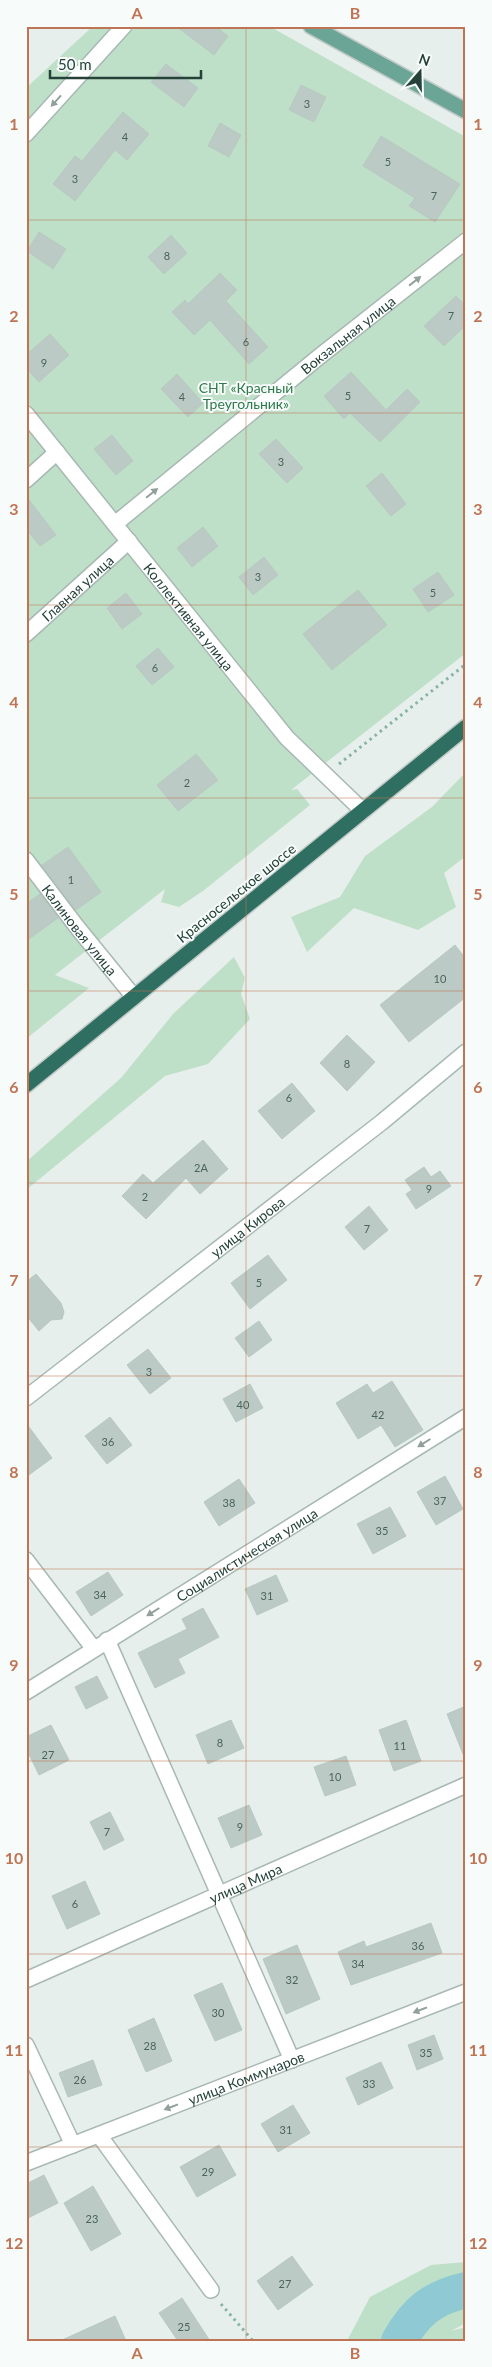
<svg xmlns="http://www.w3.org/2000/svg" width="492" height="2367" font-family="Lato,sans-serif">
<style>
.green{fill:#bfe0c8}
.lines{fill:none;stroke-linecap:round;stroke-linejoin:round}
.river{stroke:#8ec9d4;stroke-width:36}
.building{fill:#bbcac4;stroke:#b8c9c2}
.minor-casing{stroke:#a8b8b2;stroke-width:18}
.major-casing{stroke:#c2cac8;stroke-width:18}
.highway-casing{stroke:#c2cac8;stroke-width:18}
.path{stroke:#86b3a5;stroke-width:3;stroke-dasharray:2.5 4;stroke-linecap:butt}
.minor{stroke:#fff;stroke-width:15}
.major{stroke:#6aa596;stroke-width:15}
.highway{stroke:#2f6f62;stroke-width:15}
.oneway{fill:#92a09c}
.grid{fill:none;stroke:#c07456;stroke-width:1;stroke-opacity:0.55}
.labels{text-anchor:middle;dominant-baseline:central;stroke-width:4;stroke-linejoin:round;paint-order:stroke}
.number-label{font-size:11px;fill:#4a645c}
.street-label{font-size:14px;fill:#24423a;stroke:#f7fbf9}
.park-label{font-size:14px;fill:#2d7a4b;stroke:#f7fbf9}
.neatline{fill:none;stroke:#c07456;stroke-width:2}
.grid-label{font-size:16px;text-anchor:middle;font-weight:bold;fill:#c07456}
</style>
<rect width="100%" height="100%" fill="#e6efeb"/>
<!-- green -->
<g class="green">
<polygon points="93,26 269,26 466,137 466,653 291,790 297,789 310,805 203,891 179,907 161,902 165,889 55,975 89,988 26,1039 26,88"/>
<polygon points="466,772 466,856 444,873 456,907 418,930 354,908 307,952 291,917 340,897 365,856 432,807"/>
<polygon points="234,957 245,978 241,994 250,1019 208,1064 165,1076 26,1190 26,1162 121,1078 173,1014"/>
<polygon points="466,2262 466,2323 451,2331 466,2327 466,2341 347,2341 370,2297 431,2265"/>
</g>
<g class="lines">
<!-- river -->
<path class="river" d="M399 2341C416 2311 432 2298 466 2290"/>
</g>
<!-- building -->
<g class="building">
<polygon points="176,26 215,26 228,36 214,55"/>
<polygon points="166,64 198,88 184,107 151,82"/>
<polygon points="301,85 326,97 314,122 289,110"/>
<polygon points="123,112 149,134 127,160 115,150 75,201 53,184 75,156 82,161"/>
<polygon points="220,123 241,135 229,157 208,146"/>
<polygon points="381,136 460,184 435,222 409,206 415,198 363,166"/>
<polygon points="39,232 66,249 53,269 27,251"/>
<polygon points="171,235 187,253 164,274 148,257"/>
<polygon points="220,273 237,290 226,301 268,347 249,364 210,320 194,335 172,312 185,300 188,304"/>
<polygon points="456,296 466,306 466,325 444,346 424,326"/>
<polygon points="50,334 69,355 39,382 26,368 26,355"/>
<polygon points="351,372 386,410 407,389 420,402 380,442 350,413 344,419 324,396"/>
<polygon points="177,374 203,403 188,417 161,389"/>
<polygon points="112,435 133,461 116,475 94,449"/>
<polygon points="276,439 303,468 287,483 259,454"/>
<polygon points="382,473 406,504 391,516 366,486"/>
<polygon points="26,496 56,535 40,546 26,529"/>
<polygon points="203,527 218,546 192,567 177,548"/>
<polygon points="264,557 278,575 253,595 239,577"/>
<polygon points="438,572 454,595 428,612 413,589"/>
<polygon points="358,590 387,625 332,670 303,634"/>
<polygon points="126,593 142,614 122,629 107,608"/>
<polygon points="158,648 174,667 152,685 136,666"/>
<polygon points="196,754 218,780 178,811 157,785"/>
<polygon points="68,847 101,892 76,910 42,865"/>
<polygon points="40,894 58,918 26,941 26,904"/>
<polygon points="455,945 466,959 466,997 409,1042 380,1005"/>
<polygon points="347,1035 375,1062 347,1091 320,1063"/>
<polygon points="292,1083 315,1111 282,1139 258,1111"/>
<polygon points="203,1140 228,1169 200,1194 186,1178 146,1219 122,1196 143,1174 153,1183"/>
<polygon points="424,1167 431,1177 440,1171 451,1186 416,1209 406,1194 412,1190 405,1180"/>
<polygon points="369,1206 388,1230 364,1250 345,1227"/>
<polygon points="268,1255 287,1280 250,1309 231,1283"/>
<polygon points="36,1274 61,1303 64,1312 62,1319 51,1320 39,1331 26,1315 26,1282"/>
<polygon points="259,1321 272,1340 249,1357 235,1338"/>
<polygon points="148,1349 171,1378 150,1394 127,1365"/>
<polygon points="392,1381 423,1430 395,1447 381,1425 358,1439 336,1403 367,1384 373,1393"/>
<polygon points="250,1384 263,1408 236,1422 223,1399"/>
<polygon points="110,1417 132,1445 107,1464 85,1436"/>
<polygon points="26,1423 52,1458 26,1477"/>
<polygon points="445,1476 463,1509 436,1525 417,1492"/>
<polygon points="239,1479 255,1503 219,1526 204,1502"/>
<polygon points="390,1507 406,1536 373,1554 357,1524"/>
<polygon points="108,1572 123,1595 91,1616 76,1592"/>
<polygon points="276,1575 288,1601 257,1615 245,1589"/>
<polygon points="203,1608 219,1637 178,1659 185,1673 155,1688 138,1653 187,1629 182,1619"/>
<polygon points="97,1676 108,1698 86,1709 75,1687"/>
<polygon points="466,1706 466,1759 465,1759 447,1714"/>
<polygon points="231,1720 244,1748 208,1764 196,1735"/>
<polygon points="406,1720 421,1761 394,1771 379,1730"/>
<polygon points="51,1725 69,1760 39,1775 26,1748 26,1737"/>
<polygon points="346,1756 356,1785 325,1796 314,1767"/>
<polygon points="249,1805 262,1835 231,1848 218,1818"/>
<polygon points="110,1812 124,1840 104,1850 90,1822"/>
<polygon points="85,1881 100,1914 67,1929 52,1896"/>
<polygon points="431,1923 442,1953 351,1985 338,1952 364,1941 366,1947"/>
<polygon points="297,1945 320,1999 286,2014 263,1959"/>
<polygon points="222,1983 242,2030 215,2041 194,1995"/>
<polygon points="154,2018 172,2061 146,2072 128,2030"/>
<polygon points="434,2035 443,2059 417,2070 408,2045"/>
<polygon points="93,2060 102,2085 68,2097 59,2073"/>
<polygon points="381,2062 393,2088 358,2105 346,2078"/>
<polygon points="293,2105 310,2133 278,2152 261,2124"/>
<polygon points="219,2145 236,2175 197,2197 180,2167"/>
<polygon points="44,2175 58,2203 26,2219 26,2184"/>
<polygon points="93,2186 121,2234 91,2251 64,2203"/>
<polygon points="292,2256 313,2285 278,2310 257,2281"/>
<polygon points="182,2298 210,2341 178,2341 159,2313"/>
<polygon points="115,2316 126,2341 60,2341"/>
</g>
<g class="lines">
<defs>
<g id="minor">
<polyline points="26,134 124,26"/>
<path id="s1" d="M26 414 287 738 363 811"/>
<polyline points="26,480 57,452"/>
<path id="s2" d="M115 524 320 356 466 241"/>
<path id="s3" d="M26 634 129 541"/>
<path id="s4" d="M26 860 77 927 134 997"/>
<path id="s5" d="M26 1398 382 1122 466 1052"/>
<polyline points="26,1560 94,1649"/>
<polyline points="107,1640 292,2060"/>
<path id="s6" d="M26 1692 466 1417"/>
<path id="s7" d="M26 1980 466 1785"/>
<polyline points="26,2045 73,2145"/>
<polyline points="99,2135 211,2290"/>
<path id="s8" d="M26 2163 466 1992"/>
</g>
<polyline id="major" points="311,26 466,111"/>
<polyline id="highway" points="26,1085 466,727"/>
</defs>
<!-- minor casing -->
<use href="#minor" class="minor-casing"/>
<!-- major casing -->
<use href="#major" class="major-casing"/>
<!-- highway casing -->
<use href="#highway" class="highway-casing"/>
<!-- path -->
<g class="path">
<polyline points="339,764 466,664"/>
<polyline points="221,2304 253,2341"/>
</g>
<!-- minor -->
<use href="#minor" class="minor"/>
<!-- major -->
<use href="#major" class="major"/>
<!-- highway -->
<use href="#highway" class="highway"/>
</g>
<!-- one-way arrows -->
<defs><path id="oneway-solid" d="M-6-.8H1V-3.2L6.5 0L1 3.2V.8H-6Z" transform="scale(1.25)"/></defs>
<g class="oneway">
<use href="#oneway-solid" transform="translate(56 101) rotate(132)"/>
<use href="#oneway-solid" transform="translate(415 281) rotate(-38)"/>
<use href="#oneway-solid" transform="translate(152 493) rotate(-39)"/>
<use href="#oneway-solid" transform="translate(424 1443) rotate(148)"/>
<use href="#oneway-solid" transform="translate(153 1612) rotate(148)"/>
<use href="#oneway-solid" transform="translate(420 2010) rotate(159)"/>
<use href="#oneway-solid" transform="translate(171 2107) rotate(159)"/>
</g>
<!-- grid -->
<path class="grid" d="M246 26V2341M26 220H466M26 413H466M26 605H466M26 798H466M26 991H466M26 1183H466M26 1376H466M26 1569H466M26 1761H466M26 1954H466M26 2147H466"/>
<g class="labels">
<!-- number labels -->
<g class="number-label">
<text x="307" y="103">3</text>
<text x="125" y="136">4</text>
<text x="388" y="161">5</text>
<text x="75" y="178">3</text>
<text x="434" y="195">7</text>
<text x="167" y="255">8</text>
<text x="451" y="315">7</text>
<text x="246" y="341">6</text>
<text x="44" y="362">9</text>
<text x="348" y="395">5</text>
<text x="182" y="396">4</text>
<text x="281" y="461">3</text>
<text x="258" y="576">3</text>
<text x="433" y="592">5</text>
<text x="155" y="667">6</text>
<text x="187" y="782">2</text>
<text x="71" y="879">1</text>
<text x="440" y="978">10</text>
<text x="347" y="1063">8</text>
<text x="289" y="1097">6</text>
<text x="201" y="1167">2А</text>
<text x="429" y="1188">9</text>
<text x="145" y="1196">2</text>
<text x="367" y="1228">7</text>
<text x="259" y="1282">5</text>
<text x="149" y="1371">3</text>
<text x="243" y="1404">40</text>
<text x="378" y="1414">42</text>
<text x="108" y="1441">36</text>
<text x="440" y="1500">37</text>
<text x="229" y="1502">38</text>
<text x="382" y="1530">35</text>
<text x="100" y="1594">34</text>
<text x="267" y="1595">31</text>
<text x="220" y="1742">8</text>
<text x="400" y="1745">11</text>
<text x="48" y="1754">27</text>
<text x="335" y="1776">10</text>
<text x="240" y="1826">9</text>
<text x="107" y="1831">7</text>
<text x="75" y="1903">6</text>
<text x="418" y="1945">36</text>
<text x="358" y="1963">34</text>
<text x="292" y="1979">32</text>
<text x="218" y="2012">30</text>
<text x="150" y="2045">28</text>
<text x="426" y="2052">35</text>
<text x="80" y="2079">26</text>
<text x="369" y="2083">33</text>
<text x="286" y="2129">31</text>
<text x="208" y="2171">29</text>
<text x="92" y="2218">23</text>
<text x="285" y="2283">27</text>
<text x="184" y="2326">25</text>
</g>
<!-- street labels -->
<g class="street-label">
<text stroke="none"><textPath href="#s2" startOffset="300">Вокзальная улица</textPath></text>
<text stroke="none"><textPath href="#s3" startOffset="69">Главная улица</textPath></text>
<text stroke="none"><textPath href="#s1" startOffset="260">Коллективная улица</textPath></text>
<text transform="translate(236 893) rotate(-39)">Красносельское шоссе</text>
<text stroke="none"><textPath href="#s4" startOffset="88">Калиновая улица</textPath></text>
<text stroke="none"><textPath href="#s5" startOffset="280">улица Кирова</textPath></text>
<text stroke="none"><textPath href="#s6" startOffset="260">Социалистическая улица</textPath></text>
<text stroke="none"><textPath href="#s7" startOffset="240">улица Мира</textPath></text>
<text stroke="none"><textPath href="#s8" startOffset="236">улица Коммунаров</textPath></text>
</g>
<!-- park labels -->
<g class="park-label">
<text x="246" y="387">СНТ «Красный<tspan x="246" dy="16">Треугольник»</tspan></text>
</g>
</g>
<!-- border -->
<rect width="492" height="2367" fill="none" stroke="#f7fbf9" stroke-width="55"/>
<!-- north arrow -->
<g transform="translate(420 72) rotate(20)" stroke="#f7fbf9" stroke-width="4" paint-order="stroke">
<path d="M0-4L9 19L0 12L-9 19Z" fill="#24423a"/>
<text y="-8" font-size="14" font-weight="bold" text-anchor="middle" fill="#24423a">N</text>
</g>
<!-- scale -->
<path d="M50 70v8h151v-8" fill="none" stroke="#24423a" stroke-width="2.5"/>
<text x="58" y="70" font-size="15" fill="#24423a" stroke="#f7fbf9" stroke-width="4" paint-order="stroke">50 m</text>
<rect x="28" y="28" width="436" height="2312" class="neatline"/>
<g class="grid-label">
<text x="137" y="19">A</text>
<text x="355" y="19">B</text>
<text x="14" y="130">1</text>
<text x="478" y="130">1</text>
<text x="14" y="322">2</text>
<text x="478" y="322">2</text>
<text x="14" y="515">3</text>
<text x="478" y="515">3</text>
<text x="14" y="708">4</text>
<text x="478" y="708">4</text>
<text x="14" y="900">5</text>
<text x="478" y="900">5</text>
<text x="14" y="1093">6</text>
<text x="478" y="1093">6</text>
<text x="14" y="1286">7</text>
<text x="478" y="1286">7</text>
<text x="14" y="1478">8</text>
<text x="478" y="1478">8</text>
<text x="14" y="1671">9</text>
<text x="478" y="1671">9</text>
<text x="14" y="1864">10</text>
<text x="478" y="1864">10</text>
<text x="14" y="2056">11</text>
<text x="478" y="2056">11</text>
<text x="14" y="2249">12</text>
<text x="478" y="2249">12</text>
<text x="137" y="2359">A</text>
<text x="355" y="2359">B</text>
</g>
</svg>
